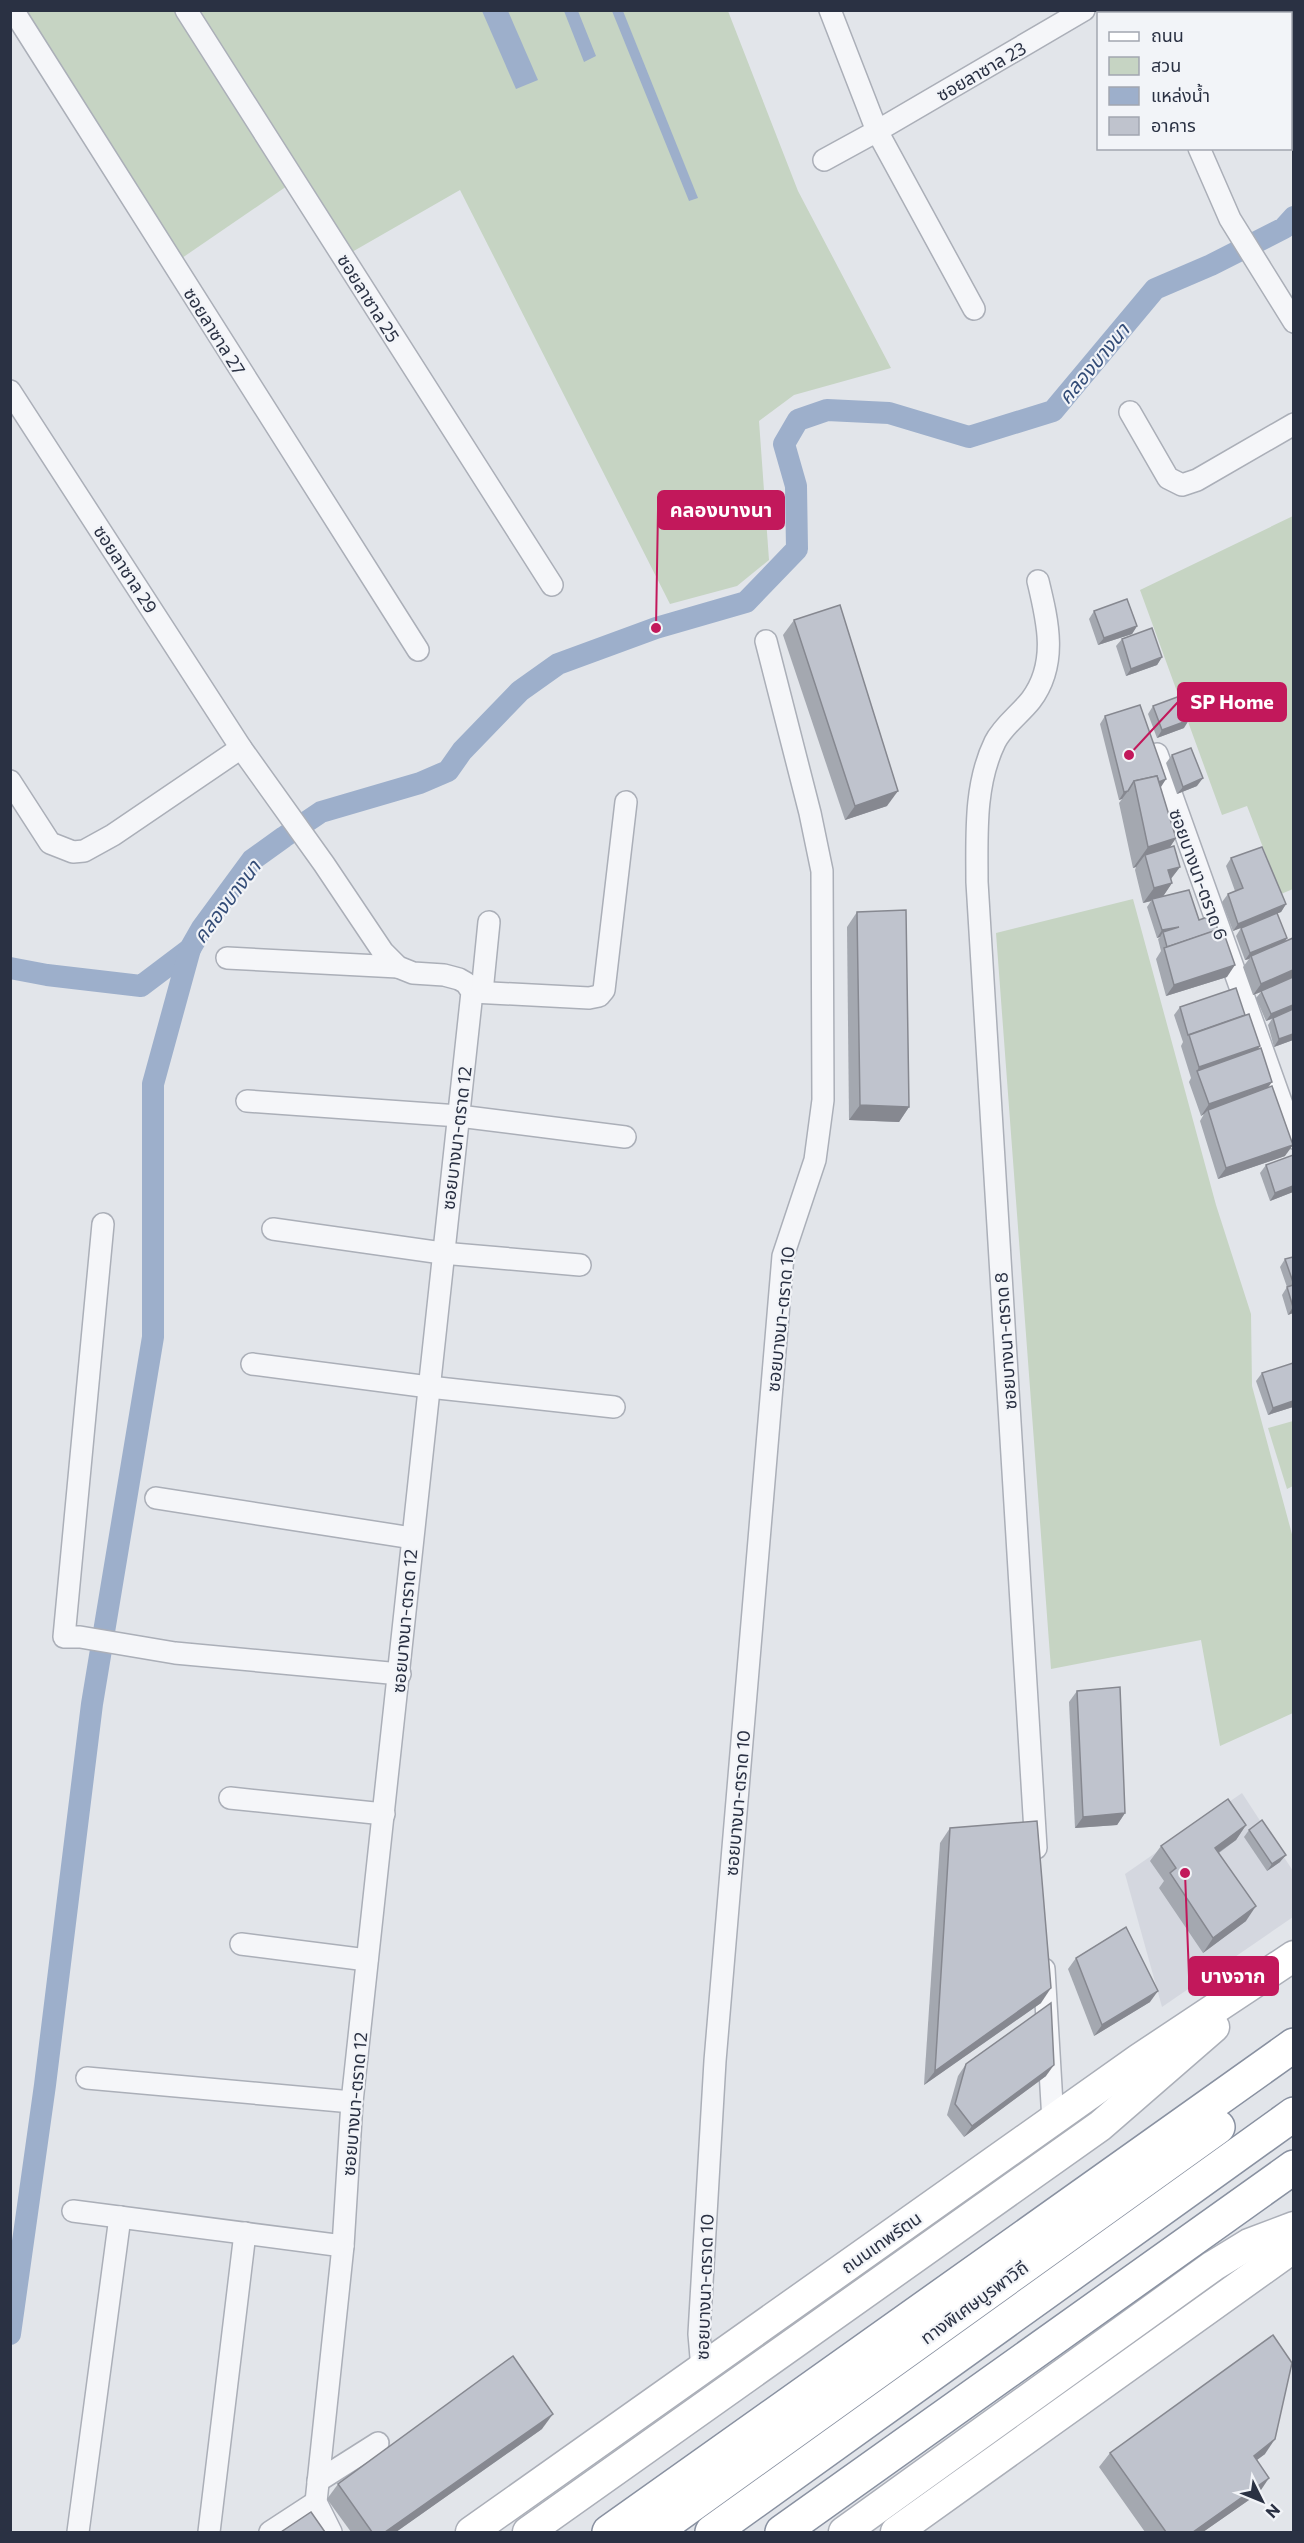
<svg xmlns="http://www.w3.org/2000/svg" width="1304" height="2543" font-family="Commissioner,'Noto Sans Thai',sans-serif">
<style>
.built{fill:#d4d7df}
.green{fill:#c6d4c3}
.water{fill:#9dafcb}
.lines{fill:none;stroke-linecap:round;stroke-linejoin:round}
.canal{stroke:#9dafcb;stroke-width:22}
.street-casing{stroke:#abafb8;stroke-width:24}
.secondary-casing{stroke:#abafb8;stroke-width:33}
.highway-casing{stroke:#8991a1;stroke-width:36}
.street{stroke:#f5f6f9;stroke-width:21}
.secondary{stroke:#fff;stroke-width:30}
.highway{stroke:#fff;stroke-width:33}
.wall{fill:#a4a8b0}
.shaded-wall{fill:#868890}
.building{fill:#bfc3cd;stroke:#868890;stroke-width:1.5}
.labels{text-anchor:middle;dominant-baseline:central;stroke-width:4.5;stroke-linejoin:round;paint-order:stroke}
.street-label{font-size:18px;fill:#2a3143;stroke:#f2f4f8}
.water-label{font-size:20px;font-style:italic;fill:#334c77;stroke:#f2f4f8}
.leader{fill:none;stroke:#c2185b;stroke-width:2}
.callout-dot{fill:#c2185b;stroke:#f2f4f8;stroke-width:2}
.callout{fill:#c2185b;stroke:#c2185b;stroke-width:2}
.callout-label{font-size:20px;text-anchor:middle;font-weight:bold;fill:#fff}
</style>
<rect width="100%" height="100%" fill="#e2e5ea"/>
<!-- built -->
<polygon class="built" points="1242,1793 1293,1871 1293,1917 1162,2007 1125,1874"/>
<!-- green -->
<g class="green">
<polygon points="32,10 177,11 287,186 182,258 28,13"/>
<polygon points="198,11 728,11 798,191 891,368 794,395 759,421 769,560 737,586 670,604 460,190 352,252"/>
<polygon points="1293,516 1293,889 1281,894 1247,806 1222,815 1140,590"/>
<polygon points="1133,899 1216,1205 1251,1314 1252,1386 1293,1538 1293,1713 1220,1746 1201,1640 1051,1669 996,933"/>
<polygon points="1293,1421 1293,1486 1287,1489 1268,1428"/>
</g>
<!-- water -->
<g class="water">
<polygon points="482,11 508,11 538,80 516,89"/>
<polygon points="564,11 578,11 596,56 584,62"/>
<polygon points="612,11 623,11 698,198 689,201"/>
</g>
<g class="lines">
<!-- canal -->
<g class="canal">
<polyline points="10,968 47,975 141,986 190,949 202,928 252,860 284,837 321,812 420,783 448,771 462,751 520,691 558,664 656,628 746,602 797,549 796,486 784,444 798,420 827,410 889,413 969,437 1053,411 1155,289 1211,265 1284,228 1294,217"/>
<polyline points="10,2334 45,2085 92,1704 153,1337 153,1084 190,949"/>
</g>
<defs>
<g id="street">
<polyline points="13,10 418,650"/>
<polyline points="186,10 552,585"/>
<polyline points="830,10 877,131 1084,10"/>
<polyline points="1138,10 1139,14"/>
<polyline points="1199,148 1230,219 1294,322"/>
<polyline points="824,160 877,131 974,309"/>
<polyline points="10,391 241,748 324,864 383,952 398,967 413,973 444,975 459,979 466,983 472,992 352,2102 343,2246 316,2502 331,2532"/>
<polyline points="1130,412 1168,478 1182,485 1197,480 1294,424"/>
<polyline points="1157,754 1294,1138"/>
<polyline points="10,781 50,843 73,852 84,851 113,835 241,748"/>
<polyline points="227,958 398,967"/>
<polyline points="472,992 589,998 599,996 604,990 626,802"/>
<polyline points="482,992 489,922"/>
<polyline points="247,1101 459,1116 625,1137"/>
<polyline points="103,1224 64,1637 80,1637 175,1653 400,1674"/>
<polyline points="273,1229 442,1253 580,1265"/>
<polyline points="252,1364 429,1387 614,1407"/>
<polyline points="156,1498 412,1538"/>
<polyline points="230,1798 384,1814"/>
<path d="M1036 1848 977 882C977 835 974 785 995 742 1003 726 1020 714 1031 700 1058 664 1048 622 1038 581"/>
<polyline points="241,1944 367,1960"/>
<polyline points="1044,1969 1053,2121"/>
<polyline points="87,2078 352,2102"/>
<polyline points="73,2211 343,2246"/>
<polyline points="702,2369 699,2334 715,2061 783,1256 815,1160 823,1100 822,871 810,813 766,641"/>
<polyline points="318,2481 378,2443"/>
<polyline points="78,2532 120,2217"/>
<polyline points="209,2532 245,2233"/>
<polyline points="270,2532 316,2502"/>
</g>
<g id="secondary">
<polyline points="471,2532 1139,2059 1294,1956"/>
<polyline points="528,2532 1100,2126 1214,2027"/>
<polyline points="844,2532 1213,2266 1249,2244 1294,2227"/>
<polyline points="896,2532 1294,2247"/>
</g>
<g id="highway">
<polyline points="609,2532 1294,2045"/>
<polyline points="654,2532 1218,2127"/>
<polyline points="712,2532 1294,2114"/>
<polyline points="782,2532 1294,2167"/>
</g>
</defs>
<!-- street casing -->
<use href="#street" class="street-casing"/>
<!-- secondary casing -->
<use href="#secondary" class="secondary-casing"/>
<!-- highway casing -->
<use href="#highway" class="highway-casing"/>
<!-- street -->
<use href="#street" class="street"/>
<!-- secondary -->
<use href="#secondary" class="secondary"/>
<!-- highway -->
<use href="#highway" class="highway"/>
</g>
<!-- wall -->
<g class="wall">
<polygon points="1094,611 1137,626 1132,634 1098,645 1089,619"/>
<polygon points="794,620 887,806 845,820 783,635"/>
<polygon points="1122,639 1162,657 1157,665 1126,676 1116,646"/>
<polygon points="1153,706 1184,728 1157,738 1148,714"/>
<polygon points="1105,716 1166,779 1160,787 1176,838 1170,847 1180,867 1171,879 1172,883 1163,896 1199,920 1227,977 1166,996 1156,959 1161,951 1158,939 1160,937 1157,938 1147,907 1151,901 1143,903 1135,870 1136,867 1133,868 1119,803 1122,799 1119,800 1100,724"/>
<polygon points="1172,755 1197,786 1177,794 1166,763"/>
<polygon points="1231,858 1286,904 1281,912 1233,931 1222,902 1228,894 1235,891 1226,866"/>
<polygon points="857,912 909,1107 899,1122 849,1120 847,927"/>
<polygon points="1241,928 1287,938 1285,942 1293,938 1293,1040 1274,1047 1268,1025 1272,1019 1266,1021 1256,998 1261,992 1253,995 1243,967 1249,959 1245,960 1236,936"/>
<polygon points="1180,1007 1258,1049 1285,1156 1218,1179 1200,1121 1204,1114 1201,1116 1189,1082 1191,1078 1181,1046 1183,1042 1174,1015"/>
<polygon points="1266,1165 1293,1192 1270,1201 1260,1173"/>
<polygon points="1293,1257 1293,1313 1288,1315 1282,1295 1287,1287 1280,1267 1285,1259"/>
<polygon points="1262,1373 1293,1407 1268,1415 1256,1381"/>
<polygon points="1077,1691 1125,1813 1117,1825 1075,1828 1069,1702"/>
<polygon points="1246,1825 1236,1840 1219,1853 1246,1921 1203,1953 1159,1888 1164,1881 1150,1861 1161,1846"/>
<polygon points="950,1828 1041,2003 924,2085 940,1843"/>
<polygon points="1249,1830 1280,1862 1267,1871 1244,1837"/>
<polygon points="1076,1958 1150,2002 1094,2036 1068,1969"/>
<polygon points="966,2064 1046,2076 964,2137 947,2115 958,2076"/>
<polygon points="542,2429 396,2532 351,2532 327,2499 338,2484"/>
<polygon points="1110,2453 1265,2454 1257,2460 1259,2493 1203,2532 1145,2532 1099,2467"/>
</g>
<!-- shaded-wall -->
<g class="shaded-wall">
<polygon points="1137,626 1132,634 1098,645 1104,638"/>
<polygon points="1162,657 1157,665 1126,676 1131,669"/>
<polygon points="1189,720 1184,728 1157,738 1162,730"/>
<polygon points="1203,778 1197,786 1177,794 1183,787"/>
<polygon points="1166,779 1161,787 1137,794 1136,788"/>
<polygon points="898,791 887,806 845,820 855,806"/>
<polygon points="1128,791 1122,799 1119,800 1124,792"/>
<polygon points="1176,838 1161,860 1145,855 1136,867 1133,868 1148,847"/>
<polygon points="1180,867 1169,881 1168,870"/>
<polygon points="1172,883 1162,898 1152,899 1151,901 1143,903 1154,888"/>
<polygon points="1286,904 1281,912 1233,931 1238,924"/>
<polygon points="1179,927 1163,932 1160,937 1157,938 1162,930"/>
<polygon points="1287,938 1282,946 1251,956 1249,959 1245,960 1250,953"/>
<polygon points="1235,965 1227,977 1166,996 1174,985"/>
<polygon points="1293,970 1293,979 1253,995 1261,984"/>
<polygon points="1293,1005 1293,1010 1266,1021 1271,1014"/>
<polygon points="1293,1034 1293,1040 1274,1047 1279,1039"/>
<polygon points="1260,1046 1252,1057 1197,1071 1199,1067"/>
<polygon points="1272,1082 1264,1093 1208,1110 1204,1114 1201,1116 1209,1104"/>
<polygon points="860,1105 909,1107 899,1122 849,1120"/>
<polygon points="1293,1145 1285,1156 1218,1179 1226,1168"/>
<polygon points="1293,1186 1293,1192 1270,1201 1275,1193"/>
<polygon points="1293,1307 1293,1313 1288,1315"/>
<polygon points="1293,1401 1293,1407 1268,1415 1273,1408"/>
<polygon points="1125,1813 1117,1825 1075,1828 1083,1817"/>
<polygon points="1246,1825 1236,1840 1205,1862 1215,1848"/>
<polygon points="1286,1855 1280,1862 1267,1871 1272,1864"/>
<polygon points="1256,1906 1246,1921 1203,1953 1213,1938"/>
<polygon points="1051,1988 1041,2003 924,2085 935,2071"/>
<polygon points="1158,1991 1150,2002 1094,2036 1102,2025"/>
<polygon points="1054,2065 1046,2076 964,2137 972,2126"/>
<polygon points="553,2414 542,2429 396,2532 385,2532"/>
<polygon points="1275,2439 1265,2454 1243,2470 1254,2456"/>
<polygon points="1269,2478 1259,2493 1203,2532 1193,2532"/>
</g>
<!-- building -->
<g class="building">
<polygon points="1127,599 1137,626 1104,638 1094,611"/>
<polygon points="840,605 898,791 855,806 794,620"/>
<polygon points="1152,628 1162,657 1131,669 1122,639"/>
<polygon points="1180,696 1189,720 1162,730 1153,706"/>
<polygon points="1140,705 1166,779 1159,782 1157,776 1134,781 1128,791 1124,792 1105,716"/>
<polygon points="1191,748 1203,778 1183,787 1172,755"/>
<polygon points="1157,776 1176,838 1148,847 1134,781"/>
<polygon points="1174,846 1180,867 1168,870 1172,883 1154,888 1145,855"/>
<polygon points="1262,847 1286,904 1238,924 1228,894 1243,888 1231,858"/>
<polygon points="1189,890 1199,920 1213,915 1218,930 1167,947 1163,932 1179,927 1162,930 1152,899"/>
<polygon points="906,910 909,1107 860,1105 857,912"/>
<polygon points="1277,913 1287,938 1250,953 1241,928"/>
<polygon points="1222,928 1235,965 1174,985 1164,948"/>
<polygon points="1293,938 1293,970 1261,984 1251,956"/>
<polygon points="1293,977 1293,1005 1271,1014 1261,991"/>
<polygon points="1236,988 1245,1015 1188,1035 1180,1007"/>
<polygon points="1293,1009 1293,1034 1279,1039 1273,1018"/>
<polygon points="1249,1014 1260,1046 1199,1067 1189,1035"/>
<polygon points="1261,1048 1272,1082 1209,1104 1197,1071"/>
<polygon points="1272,1086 1293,1145 1226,1168 1208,1110"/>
<polygon points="1293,1155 1293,1186 1275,1193 1266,1165"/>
<polygon points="1293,1257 1293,1282 1285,1259"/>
<polygon points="1293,1285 1293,1307 1287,1287"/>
<polygon points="1293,1363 1293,1401 1273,1408 1262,1373"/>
<polygon points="1120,1687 1125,1813 1083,1817 1077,1691"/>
<polygon points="1228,1799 1246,1825 1215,1848 1256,1906 1213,1938 1170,1873 1176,1868 1161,1846"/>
<polygon points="1262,1820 1286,1855 1272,1864 1249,1830"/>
<polygon points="1037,1821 1051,1988 935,2071 950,1828"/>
<polygon points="1126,1927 1158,1991 1102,2025 1076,1958"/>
<polygon points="1051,2003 1054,2065 972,2126 955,2104 966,2064"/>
<polygon points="1273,2335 1292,2363 1275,2439 1254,2456 1269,2478 1193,2532 1166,2532 1110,2453"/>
<polygon points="513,2356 553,2414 385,2532 372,2532 338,2484"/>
<polygon points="311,2512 325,2532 281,2532"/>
</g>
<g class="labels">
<!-- street labels -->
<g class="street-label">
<text transform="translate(981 71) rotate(-30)">ซอยลาซาล 23</text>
<text transform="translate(369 298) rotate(58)">ซอยลาซาล 25</text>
<text transform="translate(215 331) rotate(58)">ซอยลาซาล 27</text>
<text transform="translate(126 569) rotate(57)">ซอยลาซาล 29</text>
<text transform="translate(1199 874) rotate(70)">ซอยบางนา-ตราด 6</text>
<text transform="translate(456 1138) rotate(-83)">ซอยบางนา-ตราด 12</text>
<text transform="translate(780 1319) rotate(-84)">ซอยบางนา-ตราด 10</text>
<text transform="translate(1005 1341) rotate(-94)">ซอยบางนา-ตราด 8</text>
<text transform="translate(404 1621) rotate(-85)">ซอยบางนา-ตราด 12</text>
<text transform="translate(737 1803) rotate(-85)">ซอยบางนา-ตราด 10</text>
<text transform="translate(354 2104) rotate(-85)">ซอยบางนา-ตราด 12</text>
<text transform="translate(881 2242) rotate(-35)">ถนนเทพรัตน</text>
<text transform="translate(704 2287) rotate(-88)">ซอยบางนา-ตราด 10</text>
<text transform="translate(974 2302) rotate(-36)">ทางพิเศษบูรพาวิถี</text>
</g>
<!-- water labels -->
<g class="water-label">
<text transform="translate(1093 363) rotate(-50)">คลองบางนา</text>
<text transform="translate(226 901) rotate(-53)">คลองบางนา</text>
</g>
</g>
<!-- callouts -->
<path class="leader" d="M656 628L658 510M1129 755L1178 702M1185 1873L1189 1976"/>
<g class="callout-dot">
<circle cx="656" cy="628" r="6"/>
<circle cx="1129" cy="755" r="6"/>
<circle cx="1185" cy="1873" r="6"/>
</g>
<g class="callout">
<rect x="658" y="491" width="126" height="38" rx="6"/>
<rect x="1178" y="683" width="108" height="38" rx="6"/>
<rect x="1189" y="1957" width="89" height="38" rx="6"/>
</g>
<g class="callout-label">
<text x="721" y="517">คลองบางนา</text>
<text x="1232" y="709">SP Home</text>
<text x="1233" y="1983">บางจาก</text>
</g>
<!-- border -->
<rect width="1304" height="2543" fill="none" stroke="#2a3143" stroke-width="24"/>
<!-- legend -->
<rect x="1097" y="12" width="195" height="138" fill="#f2f4f8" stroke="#a2a6b0" stroke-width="1.5"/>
<rect x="1109" y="32" width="30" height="9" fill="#ffffff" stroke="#a2a6b0" stroke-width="1.5"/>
<text x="1151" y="42" font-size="18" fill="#2a3143">ถนน</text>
<rect x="1109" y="57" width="30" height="18" fill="#c6d4c3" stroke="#a2a6b0" stroke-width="1.5"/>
<text x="1151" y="72" font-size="18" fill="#2a3143">สวน</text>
<rect x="1109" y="87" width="30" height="18" fill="#9dafcb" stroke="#a2a6b0" stroke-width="1.5"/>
<text x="1151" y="102" font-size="18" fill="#2a3143">แหล่งน้ำ</text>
<rect x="1109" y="117" width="30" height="18" fill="#bfc3cd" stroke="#a2a6b0" stroke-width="1.5"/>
<text x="1151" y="132" font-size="18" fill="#2a3143">อาคาร</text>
<!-- north arrow -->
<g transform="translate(1262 2501) rotate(133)" stroke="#f2f4f8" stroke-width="4.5" paint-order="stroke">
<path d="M0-4.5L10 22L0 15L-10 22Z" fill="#2a3143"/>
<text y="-9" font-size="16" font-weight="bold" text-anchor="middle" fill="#2a3143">N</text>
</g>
</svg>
